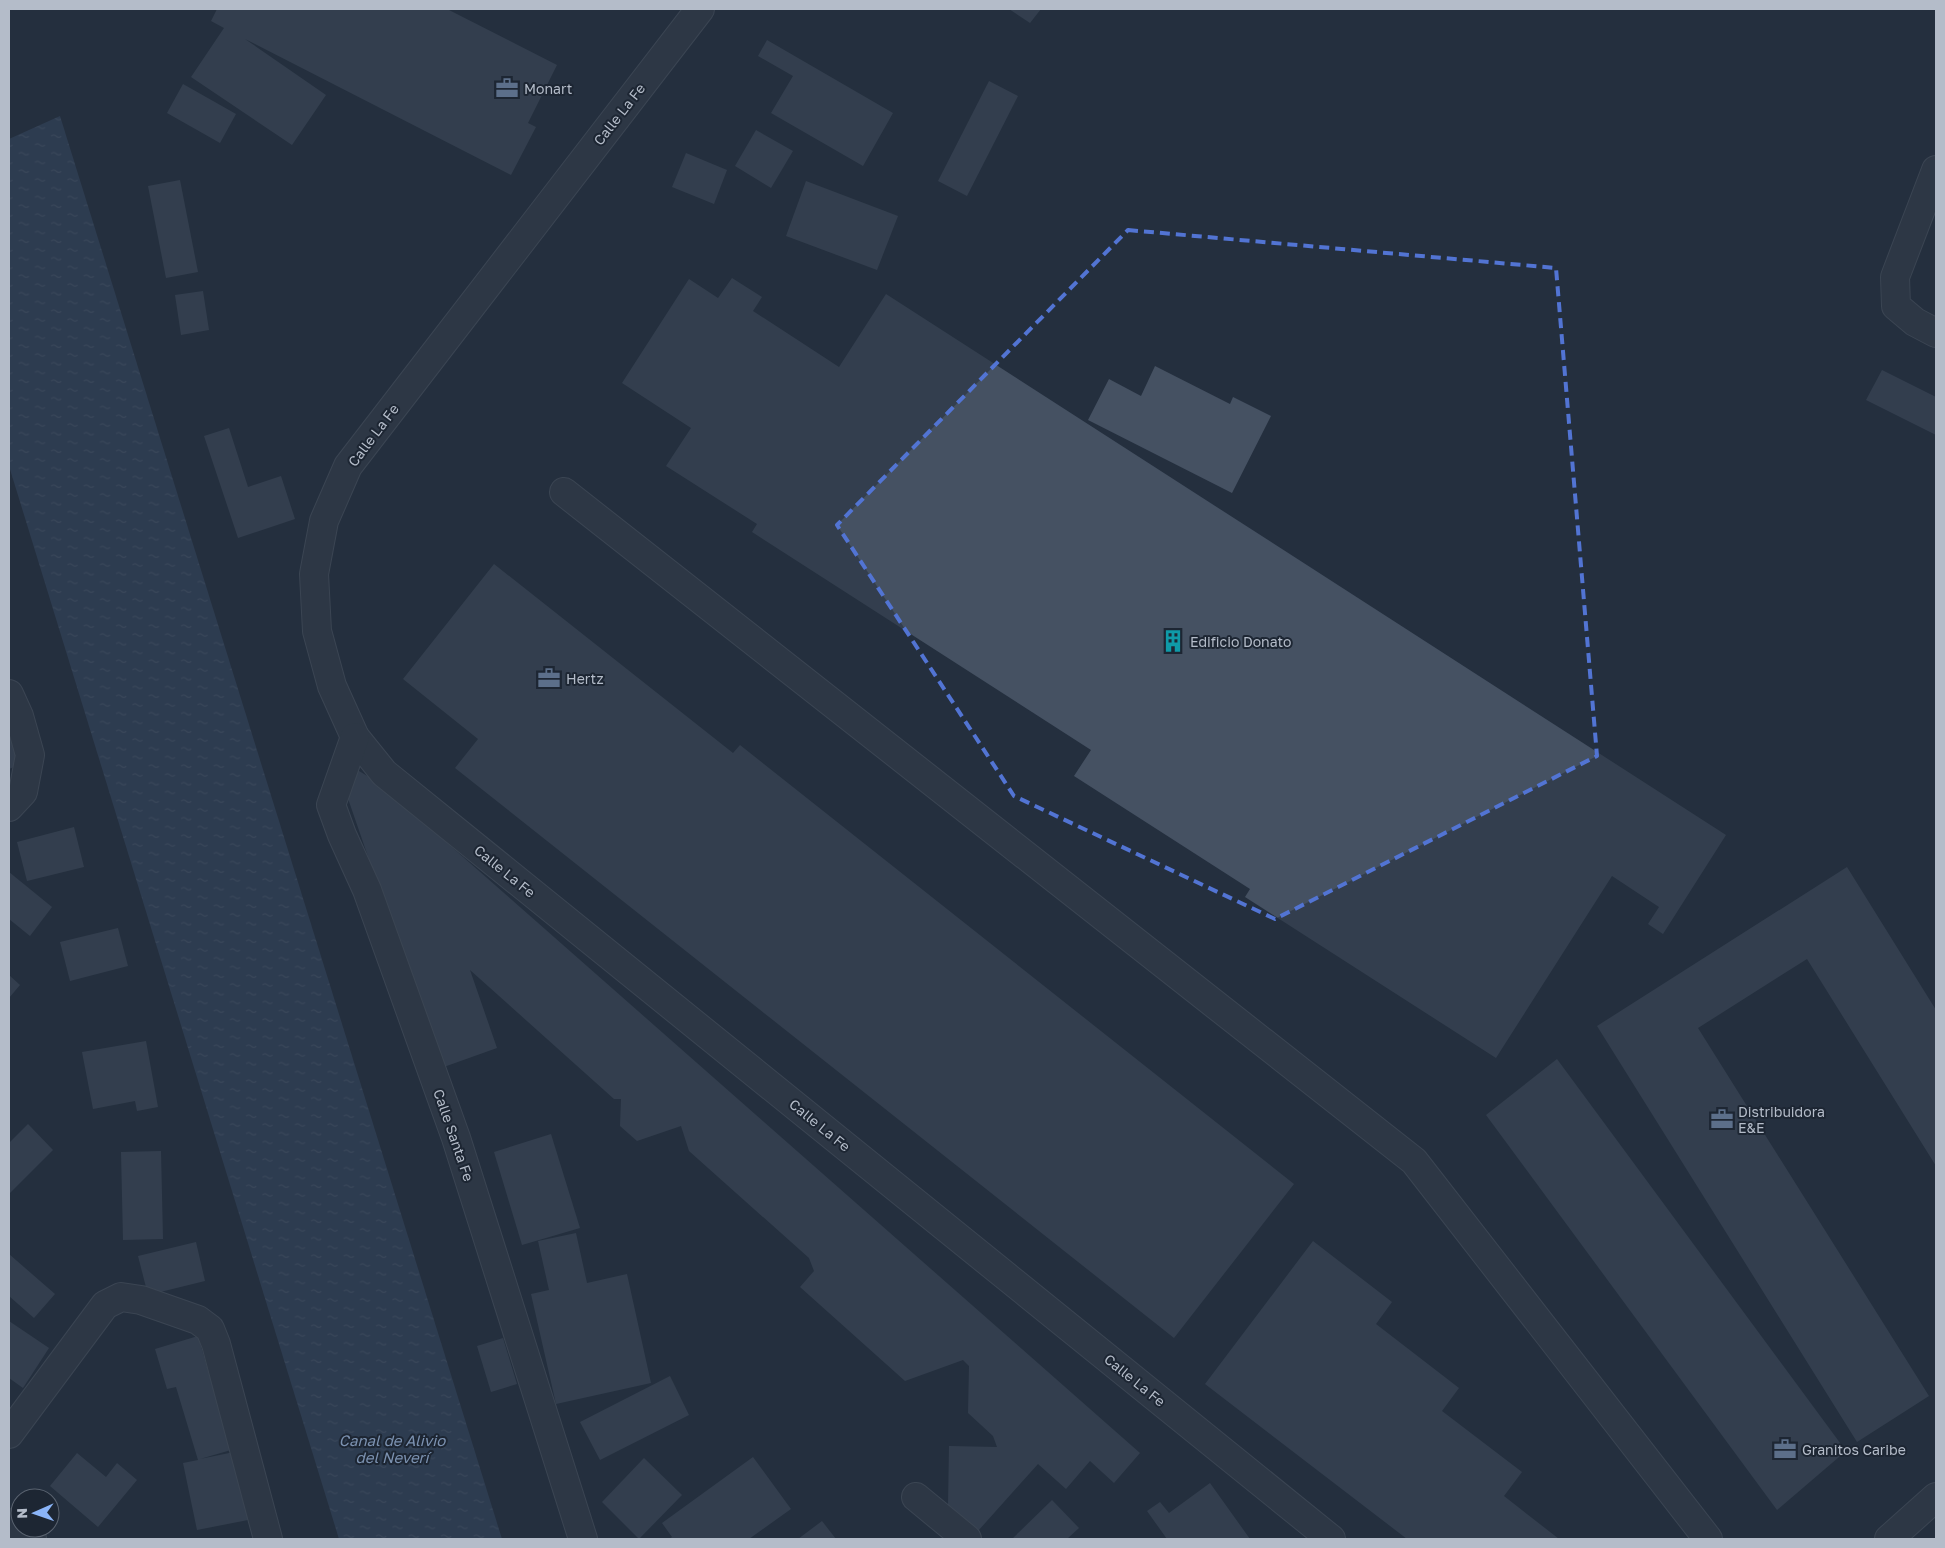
<svg xmlns="http://www.w3.org/2000/svg" width="1945" height="1548" font-family="'Golos Text',sans-serif">
<style>
.water{fill:url(#water-ripples)}
.building{fill:#455162}
.lines{fill:none;stroke-linecap:round;stroke-linejoin:round}
.minor-casing{stroke:#565f6c;stroke-width:30}
.minor{stroke:#38414e;stroke-width:28}
.marked{fill:none;stroke:#5274d3;stroke-width:4;stroke-dasharray:10 6;stroke-linejoin:round}
.labels{text-anchor:middle;dominant-baseline:central;stroke-width:4;stroke-linejoin:round;paint-order:stroke}
.poi-label{font-size:14px;fill:#b4bcc9;stroke:#1d2633;text-anchor:start}
.street-label{font-size:14px;fill:#b4bcc9;stroke:#1d2633}
.water-label{font-size:15px;font-style:italic;fill:#7c92b1;stroke:#1d2633}
</style>
<defs>
<pattern id="water-ripples" width="26" height="14" patternUnits="userSpaceOnUse" patternTransform="scale(1.25)"><rect width="26" height="14" fill="#394c67"/><path d="M2 4q2-2 4 0t4 0M15 11q2-2 4 0t4 0" fill="none" stroke="#53647b"/></pattern>
</defs>
<rect width="100%" height="100%" fill="#242f3e"/>
<!-- water -->
<polygon class="water" points="60,116 502,1539 339,1539 9,466 9,139"/>
<!-- building -->
<g class="building">
<polygon points="217,9 447,9 557,65 528,123 536,127 511,175 245,39 326,95 292,145 191,77 224,28 211,21"/>
<polygon points="1009,9 1041,9 1030,23"/>
<polygon points="767,40 893,113 863,166 771,113 793,76 758,56"/>
<polygon points="989,81 1018,96 967,196 938,181"/>
<polygon points="183,84 236,114 220,143 167,113"/>
<polygon points="756,130 793,151 771,188 735,166"/>
<polygon points="686,153 727,170 714,204 672,187"/>
<polygon points="180,180 198,272 166,278 148,186"/>
<polygon points="806,181 898,216 877,270 786,236"/>
<polygon points="732,278 762,297 753,311 839,367 886,294 1726,835 1663,934 1648,924 1659,907 1612,876 1496,1058 1245,897 1250,889 1074,776 1091,750 752,532 757,524 666,466 691,428 622,383 689,279 718,298"/>
<polygon points="203,291 209,330 181,335 175,295"/>
<polygon points="1155,366 1230,404 1233,397 1271,416 1232,493 1088,420 1109,379 1141,396"/>
<polygon points="1882,370 1936,397 1936,435 1866,400"/>
<polygon points="229,428 248,487 281,476 295,519 238,538 204,436"/>
<polygon points="494,564 733,753 740,745 1294,1184 1174,1338 455,768 478,739 403,679"/>
<polygon points="9,735 21,764 9,769"/>
<polygon points="354,768 379,783 1140,1453 1114,1483 1090,1461 1066,1489 1038,1464 978,1531 948,1505 949,1446 997,1447 993,1436 968,1413 969,1366 963,1360 905,1381 800,1287 814,1271 809,1258 689,1151 681,1126 637,1141 620,1126 621,1099 614,1099 470,970 497,1048 441,1068 344,787"/>
<polygon points="74,827 84,867 27,881 17,842"/>
<polygon points="1847,867 1936,1010 1936,1166 1807,959 1698,1028 1929,1396 1857,1442 1597,1026"/>
<polygon points="9,872 52,907 30,936 9,919"/>
<polygon points="118,928 128,966 70,981 60,942"/>
<polygon points="9,975 20,985 9,998"/>
<polygon points="146,1041 158,1107 137,1111 135,1101 93,1109 82,1052"/>
<polygon points="1557,1059 1846,1451 1777,1510 1486,1115"/>
<polygon points="28,1124 53,1150 9,1194 9,1143"/>
<polygon points="551,1134 580,1228 522,1245 494,1152"/>
<polygon points="161,1151 163,1239 123,1240 121,1152"/>
<polygon points="576,1233 587,1283 627,1274 651,1383 556,1404 531,1294 549,1290 538,1241"/>
<polygon points="1313,1241 1392,1302 1376,1324 1459,1388 1442,1411 1522,1472 1504,1496 1559,1539 1407,1539 1205,1384"/>
<polygon points="196,1242 205,1281 148,1295 138,1256"/>
<polygon points="9,1254 55,1294 34,1318 9,1296"/>
<polygon points="9,1321 49,1348 23,1388 9,1378"/>
<polygon points="198,1336 231,1450 200,1459 234,1452 248,1520 197,1530 183,1463 198,1460 176,1387 167,1389 155,1349"/>
<polygon points="503,1338 517,1384 491,1392 477,1346"/>
<polygon points="670,1376 689,1415 600,1460 580,1422"/>
<polygon points="77,1453 106,1477 117,1463 137,1480 98,1527 50,1486"/>
<polygon points="753,1457 791,1509 749,1539 669,1539 672,1537 662,1523"/>
<polygon points="644,1458 682,1495 639,1539 602,1502"/>
<polygon points="1210,1483 1250,1539 1167,1539 1147,1511 1160,1502 1169,1513"/>
<polygon points="1052,1500 1079,1528 1067,1539 1012,1539"/>
<polygon points="822,1521 836,1539 798,1539"/>
</g>
<g class="lines">
<defs>
<g id="minor">
<polyline points="700,9 348,466 324,521 314,574 317,631 332,686 355,737 384,773 1331,1539"/>
<polyline points="1936,170 1895,277 1896,306 1915,322 1936,333"/>
<polyline points="564,492 1414,1161 1708,1539"/>
<polyline points="9,694 19,716 30,755 23,792 9,807"/>
<polyline points="355,737 331,805 342,835 367,890 456,1138 583,1539"/>
<polyline points="9,1434 105,1305 121,1297 141,1300 198,1320 210,1329 216,1344 268,1539"/>
<polyline points="916,1497 967,1539"/>
<polyline points="9,1523 32,1539"/>
<polyline points="1889,1539 1936,1497"/>
</g>
</defs>
<!-- minor casing -->
<use href="#minor" class="minor-casing"/>
<!-- minor -->
<use href="#minor" class="minor"/>
</g>
<!-- marked area -->
<path d="M0 0H1945V1548H0ZM1128 230 1556 268 1597 756 1275 919 1014 796 837 525Z" fill="#242f3e" fill-opacity=".55" fill-rule="evenodd"/>
<path class="marked" d="M1128 230 1556 268 1597 756 1275 919 1014 796 837 525Z"/>
<!-- icons -->
<defs>
<symbol id="office-bare" viewBox="-9 -9 18 18"><path d="M-6-3h4V-5.5h4V-3h4V5H-6ZM-1-4.5V-3h2v-1.5ZM-6 0V1H6V0Z" fill="#5c6f8a" stroke="#1d2633" stroke-width="2.5" paint-order="stroke"/></symbol>
<symbol id="building-bare" viewBox="-9 -9 18 18"><path d="M-4-6H4V6H1V3H-1V6H-4ZM-2.5-4.3h1.7v1.8h-1.7ZM.8-4.3h1.7v1.8H.8ZM-2.5-1h1.7V.8h-1.7ZM.8-1h1.7V.8H.8Z" fill="#0f9aa8" stroke="#1d2633" stroke-width="2.5" paint-order="stroke"/></symbol>
</defs>
<g fill-rule="evenodd">
<use href="#office-bare" x="491" y="72" width="32" height="32"/>
<use href="#building-bare" x="1157" y="625" width="32" height="32"/>
<use href="#office-bare" x="533" y="662" width="32" height="32"/>
<use href="#office-bare" x="1706" y="1103" width="32" height="32"/>
<use href="#office-bare" x="1769" y="1433" width="32" height="32"/>
</g>
<g class="labels">
<!-- poi labels -->
<g class="poi-label">
<text x="524" y="88">Monart</text>
<text x="1190" y="641">Edificio Donato</text>
<text x="566" y="678">Hertz</text>
<text x="1738" y="1111">Distribuidora<tspan x="1738" dy="16">E&amp;E</tspan></text>
<text x="1802" y="1449">Granitos Caribe</text>
</g>
<!-- street labels -->
<g class="street-label">
<text transform="translate(619 114) rotate(-52)">Calle La Fe</text>
<text transform="translate(373 435) rotate(-53)">Calle La Fe</text>
<text transform="translate(505 871) rotate(39)">Calle La Fe</text>
<text transform="translate(820 1125) rotate(39)">Calle La Fe</text>
<text transform="translate(454 1135) rotate(71)">Calle Santa Fe</text>
<text transform="translate(1135 1380) rotate(39)">Calle La Fe</text>
</g>
<!-- water labels -->
<g class="water-label">
<text x="392" y="1440">Canal de Alivio<tspan x="392" dy="17">del Neverí</tspan></text>
</g>
</g>
<!-- border -->
<rect width="1945" height="1548" fill="none" stroke="#b4bcc9" stroke-width="20"/>
<!-- north arrow -->
<g transform="translate(35 1513) rotate(268)"><circle r="24" fill="#1d2633" stroke="#59626f"/>
<path d="M0-4L9 19L0 12L-9 19Z" fill="#8ab4f8"/>
<text y="-8" font-size="14" font-weight="bold" text-anchor="middle" fill="#b4bcc9">N</text>
</g>
</svg>
